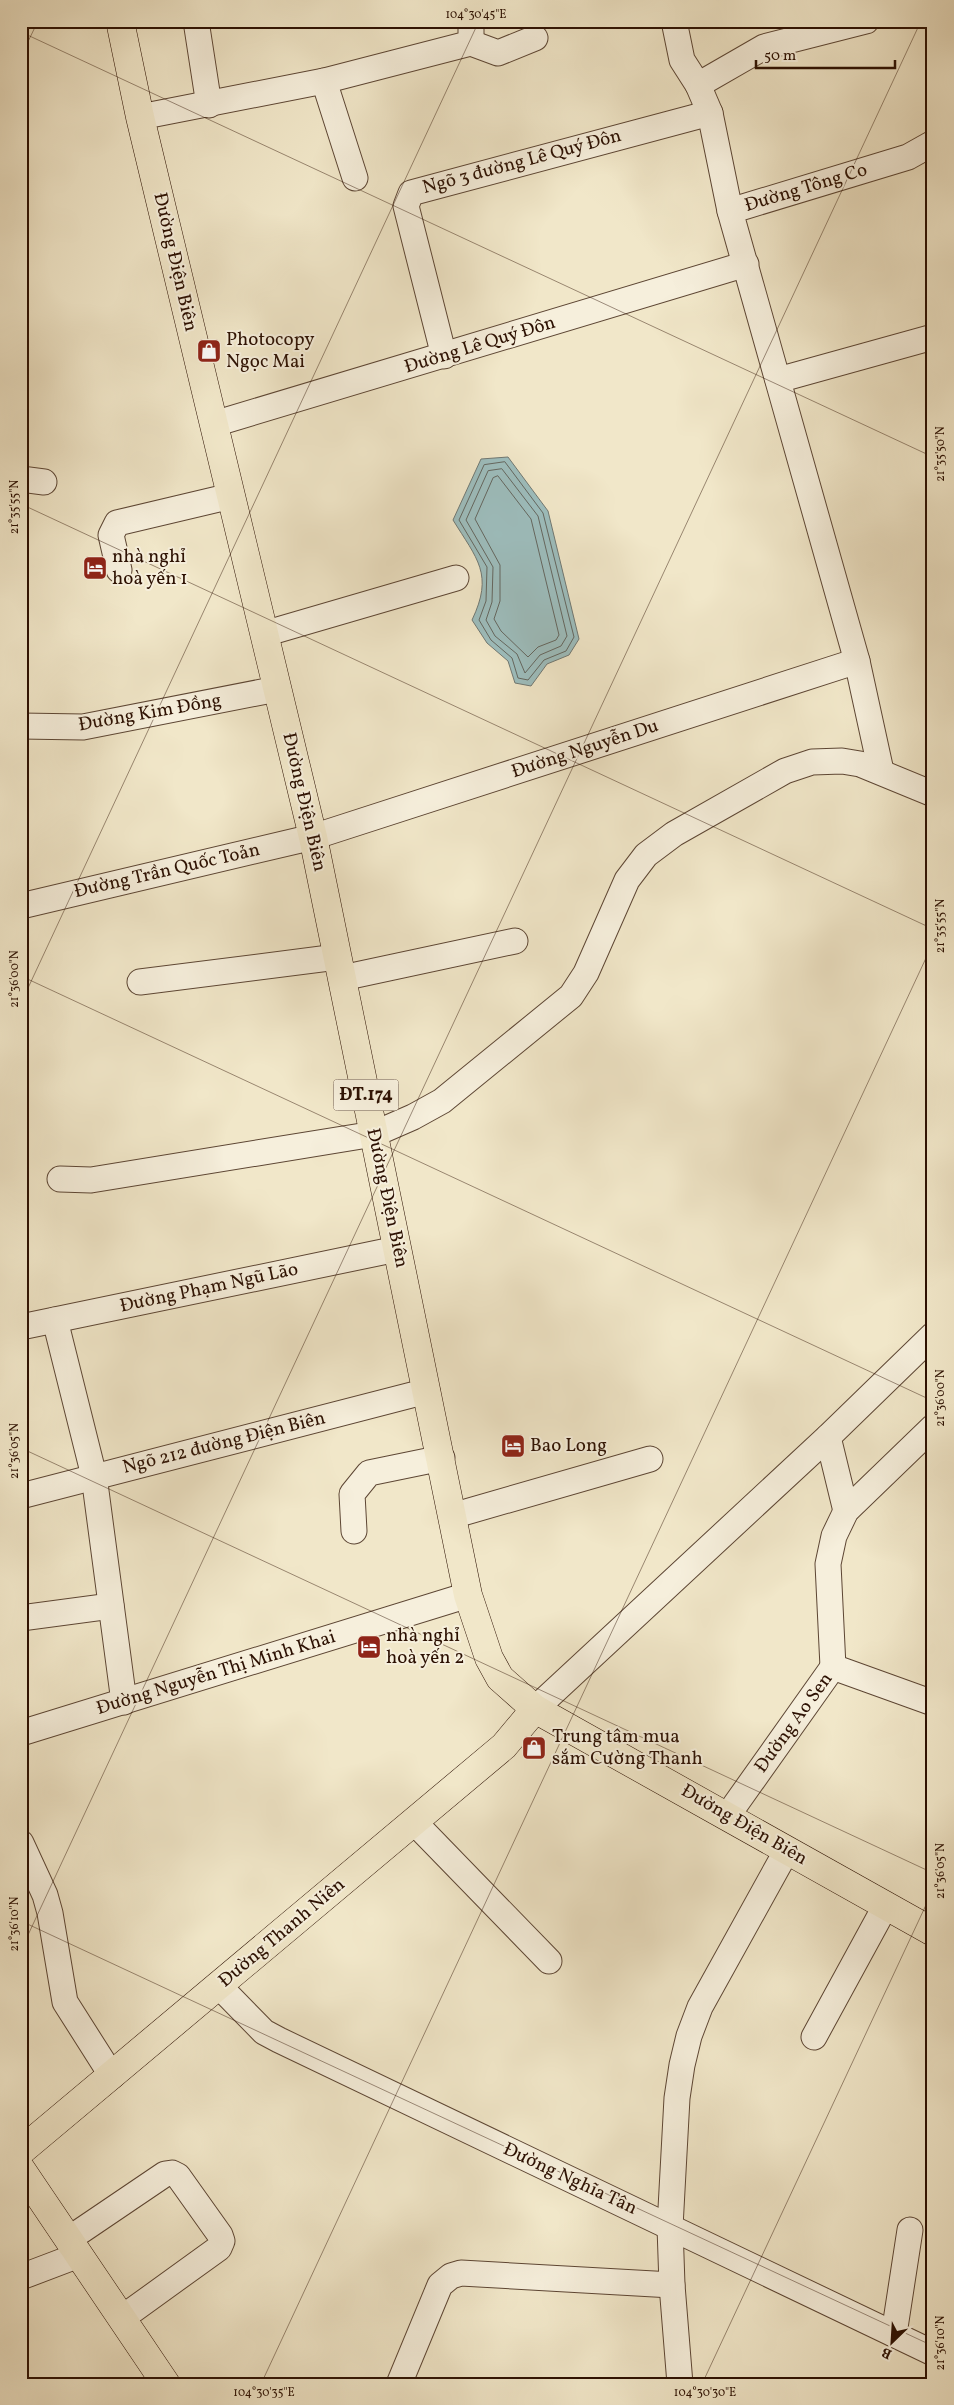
<svg xmlns="http://www.w3.org/2000/svg" width="954" height="2405" font-family="Vollkorn,serif">
<style>
.water{fill:#9dbebe;stroke:#707873}
.lines{fill:none;stroke-linecap:round;stroke-linejoin:round}
.shore{stroke:#646760;stroke-width:1}
.minor-casing{stroke:#5d4634;stroke-width:27}
.major-casing{stroke:#2c1002;stroke-width:29}
.minor{stroke:#f6efdc;stroke-width:25}
.major{stroke:#f1e7c9;stroke-width:28}
.ticks{fill:none;stroke:#2c1002;stroke-width:1;stroke-opacity:0.45}
.labels{text-anchor:middle;dominant-baseline:central;stroke-width:4;stroke-linejoin:round;paint-order:stroke}
.shield{fill:#f6efdc;stroke:#695343;stroke-width:1}
.shield-label{font-size:18px;font-weight:bold;fill:#2c1002}
.street-label{font-size:19px;fill:#2c1002;stroke:#f6efdc}
.poi-label{font-size:19px;fill:#2c1002;stroke:#f6efdc;text-anchor:start}
.neatline{fill:none;stroke:#2c1002;stroke-width:2}
.ticks-label{font-size:12px;text-anchor:middle;fill:#2c1002}
</style>
<rect width="100%" height="100%" fill="#f1e7c9"/>
<filter id="stains"><feTurbulence type="fractalNoise" baseFrequency=".004" numOctaves="4"/><feColorMatrix values="0 0 0 0 .2 0 0 0 0 .09 0 0 0 0 .02 0 0 0 .5 -.17"/></filter>
<radialGradient id="worn" r=".72"><stop offset=".6" stop-color="#630" stop-opacity="0"/><stop offset="1" stop-color="#630" stop-opacity=".3"/></radialGradient>
<!-- water -->
<path class="water" d="M508 457 548 511 579 639 569 655 547 664 531 686 515 683 508 661 487 643 472 620C494 574 477 559 453 520L481 459Z"/>
<g class="lines">
<!-- shore -->
<g class="shore">
<polygon points="505,462 543,513 574,637 566,651 544,660 528,680 518,678 512,658 491,640 479,620 486,601 487,567 459,520 484,465"/>
<polygon points="502,469 538,516 567,636 561,646 540,655 525,673 517,654 495,636 486,620 492,602 493,567 466,520 488,471"/>
<polygon points="498,476 531,519 559,635 556,640 538,647 528,657 501,631 494,619 500,601 500,565 475,519 493,478"/>
</g>
<defs>
<g id="minor">
<polyline points="196,21 209,105"/>
<polyline points="674,21 682,60 698,85"/>
<polyline points="471,43 498,53 535,38"/>
<polyline points="324,81 355,178"/>
<polyline points="140,117 324,81 471,43 471,21"/>
<polyline points="730,211 710,113 698,85 764,47 866,21"/>
<polyline points="444,356 406,206 411,193 710,113"/>
<polyline points="778,380 933,337"/>
<polyline points="214,424 746,264"/>
<polyline points="21,479 44,482"/>
<polyline points="119,570 111,535 117,523 231,496"/>
<polyline points="264,634 456,578"/>
<polyline points="21,726 83,727 277,689"/>
<polyline points="881,771 857,661 730,211 908,157 933,143"/>
<polyline points="21,906 313,837 857,661"/>
<polyline points="342,978 515,941"/>
<polyline points="140,982 337,957"/>
<polyline points="60,1179 91,1180 374,1134 413,1117 442,1101 571,996 586,973 627,880 646,855 674,834 785,771 812,762 842,761 860,764 933,794"/>
<polyline points="55,1320 94,1476 124,1702"/>
<polyline points="21,1327 397,1249"/>
<polyline points="828,1437 846,1511"/>
<polyline points="21,1496 427,1391"/>
<polyline points="452,1516 650,1459"/>
<polyline points="354,1531 352,1494 369,1473 442,1458"/>
<polyline points="21,1618 111,1606"/>
<polyline points="833,1667 828,1564 834,1536 846,1511 933,1427"/>
<polyline points="535,1709 828,1437 933,1335"/>
<polyline points="21,1733 468,1595"/>
<polyline points="728,1815 833,1667 933,1703"/>
<polyline points="414,1822 549,1961"/>
<polyline points="21,1843 45,1895 50,1913 65,2002 112,2076"/>
<polyline points="219,1986 264,2032 279,2040 933,2353"/>
<polyline points="814,2037 886,1905"/>
<polyline points="69,2239 165,2174 172,2173 178,2176 220,2235 222,2241 219,2248 122,2318"/>
<polyline points="21,2277 79,2255"/>
<polyline points="894,2334 910,2230"/>
<polyline points="399,2384 440,2285 451,2276 461,2273 672,2285"/>
<polyline points="680,2384 672,2285 670,2227 677,2098 682,2065 689,2036 700,2007 787,1850"/>
</g>
<g id="major">
<polyline points="120,21 140,117 313,837 468,1595 489,1658 500,1678 535,1709 933,1932"/>
<polyline points="21,2151 504,1746 535,1709"/>
<polyline points="21,2169 166,2384"/>
</g>
</defs>
<!-- minor casing -->
<use href="#minor" class="minor-casing"/>
<!-- major casing -->
<use href="#major" class="major-casing"/>
<!-- minor -->
<use href="#minor" class="minor"/>
<!-- major -->
<use href="#major" class="major"/>
</g>
<!-- ticks -->
<path class="ticks" d="M21 32 933 457M21 56 38 21M21 504 933 929M21 976 933 1401M21 1003 479 21M21 1448 933 1873M21 1921 933 2346M21 1950 921 21M261 2384 933 943M702 2384 933 1890"/>
<!-- icons -->
<defs>
<symbol id="shop-square" viewBox="-11 -11 22 22"><rect x="-9" y="-9" width="18" height="18" rx="4" fill="#8f2418" stroke="#f6efdc"/><path d="M-5-2.5h2.3a2.7 3.5 0 0 1 5.4 0H5L5.5 6h-11ZM-1.5-2.5h3a1.5 2.3 0 0 0-3 0Z" fill="#fff"/></symbol>
<symbol id="hotel-square" viewBox="-11 -11 22 22"><rect x="-9" y="-9" width="18" height="18" rx="4" fill="#8f2418" stroke="#f6efdc"/><path d="M-6-4.5h1.5V1H6V5H4.5V3h-9V5H-6ZM-4 0a1.8 1.8 0 1 1 3.6 0ZM.5 0V-2.5h3Q6-2.5 6 0Z" fill="#fff"/></symbol>
</defs>
<g fill-rule="evenodd">
<use href="#shop-square" x="195" y="337" width="28" height="28"/>
<use href="#hotel-square" x="81" y="554" width="28" height="28"/>
<use href="#hotel-square" x="499" y="1432" width="28" height="28"/>
<use href="#hotel-square" x="355" y="1633" width="28" height="28"/>
<use href="#shop-square" x="520" y="1734" width="28" height="28"/>
</g>
<g class="labels">
<!-- shield labels -->
<rect class="shield" x="333.5" y="1079.5" width="65" height="31" rx="4"/>
<g class="shield-label">
<text x="366" y="1095">ĐT.174</text>
</g>
<!-- street labels -->
<g class="street-label">
<text transform="translate(522 162) rotate(-15)">Ngõ 3 đường Lê Quý Đôn</text>
<text transform="translate(806 188) rotate(-17)">Đường Tông Co</text>
<text transform="translate(175 262) rotate(77)">Đường Điện Biên</text>
<text transform="translate(480 345) rotate(-17)">Đường Lê Quý Đôn</text>
<text transform="translate(150 713) rotate(-10)">Đường Kim Đồng</text>
<text transform="translate(585 749) rotate(-18)">Đường Nguyễn Du</text>
<text transform="translate(304 802) rotate(77)">Đường Điện Biên</text>
<text transform="translate(167 871) rotate(-13)">Đường Trần Quốc Toản</text>
<text transform="translate(387 1198) rotate(78)">Đường Điện Biên</text>
<text transform="translate(209 1288) rotate(-12)">Đường Phạm Ngũ Lão</text>
<text transform="translate(224 1443) rotate(-14)">Ngõ 212 đường Điện Biên</text>
<text transform="translate(216 1673) rotate(-17)">Đường Nguyễn Thị Minh Khai</text>
<text transform="translate(794 1723) rotate(-54)">Đường Ao Sen</text>
<text transform="translate(744 1825) rotate(30)">Đường Điện Biên</text>
<text transform="translate(282 1933) rotate(-40)">Đường Thanh Niên</text>
<text transform="translate(570 2179) rotate(25)">Đường Nghĩa Tân</text>
</g>
<!-- poi labels -->
<g class="poi-label">
<text x="226" y="340">Photocopy<tspan x="226" dy="22">Ngọc Mai</tspan></text>
<text x="112" y="557">nhà nghỉ<tspan x="112" dy="22">hoà yến 1</tspan></text>
<text x="530" y="1446">Bao Long</text>
<text x="386" y="1636">nhà nghỉ<tspan x="386" dy="22">hoà yến 2</tspan></text>
<text x="552" y="1737">Trung tâm mua<tspan x="552" dy="22">sắm Cường Thanh</tspan></text>
</g>
</g>
<!-- margin -->
<rect width="954" height="2405" fill="none" stroke="#f1e7c9" stroke-width="55"/>
<!-- north arrow -->
<g transform="translate(892 2342) rotate(205)" stroke="#f6efdc" stroke-width="4" paint-order="stroke">
<path d="M0-4L9 19L0 12L-9 19Z" fill="#2c1002"/>
<text y="-8" font-size="14" font-weight="bold" text-anchor="middle" fill="#2c1002">B</text>
</g>
<!-- scale -->
<path d="M756 60v8h139v-8" fill="none" stroke="#2c1002" stroke-width="2.5"/>
<text x="764" y="60" font-size="15" fill="#2c1002" stroke="#f6efdc" stroke-width="4" paint-order="stroke">50 m</text>
<rect x="28" y="28" width="898" height="2350" class="neatline"/>
<g class="ticks-label">
<text x="476" y="18">104°30'45"E</text>
<text transform="translate(940 454) rotate(-90)" y="4">21°35'50"N</text>
<text transform="translate(14 507) rotate(-90)" y="4">21°35'55"N</text>
<text transform="translate(940 926) rotate(-90)" y="4">21°35'55"N</text>
<text transform="translate(14 979) rotate(-90)" y="4">21°36'00"N</text>
<text transform="translate(940 1398) rotate(-90)" y="4">21°36'00"N</text>
<text transform="translate(14 1451) rotate(-90)" y="4">21°36'05"N</text>
<text transform="translate(940 1871) rotate(-90)" y="4">21°36'05"N</text>
<text transform="translate(14 1924) rotate(-90)" y="4">21°36'10"N</text>
<text transform="translate(940 2343) rotate(-90)" y="4">21°36'10"N</text>
<text x="264" y="2396">104°30'35"E</text>
<text x="705" y="2396">104°30'30"E</text>
</g>
<rect width="100%" height="100%" filter="url(#stains)"/>
<rect width="100%" height="100%" fill="url(#worn)"/>
</svg>
